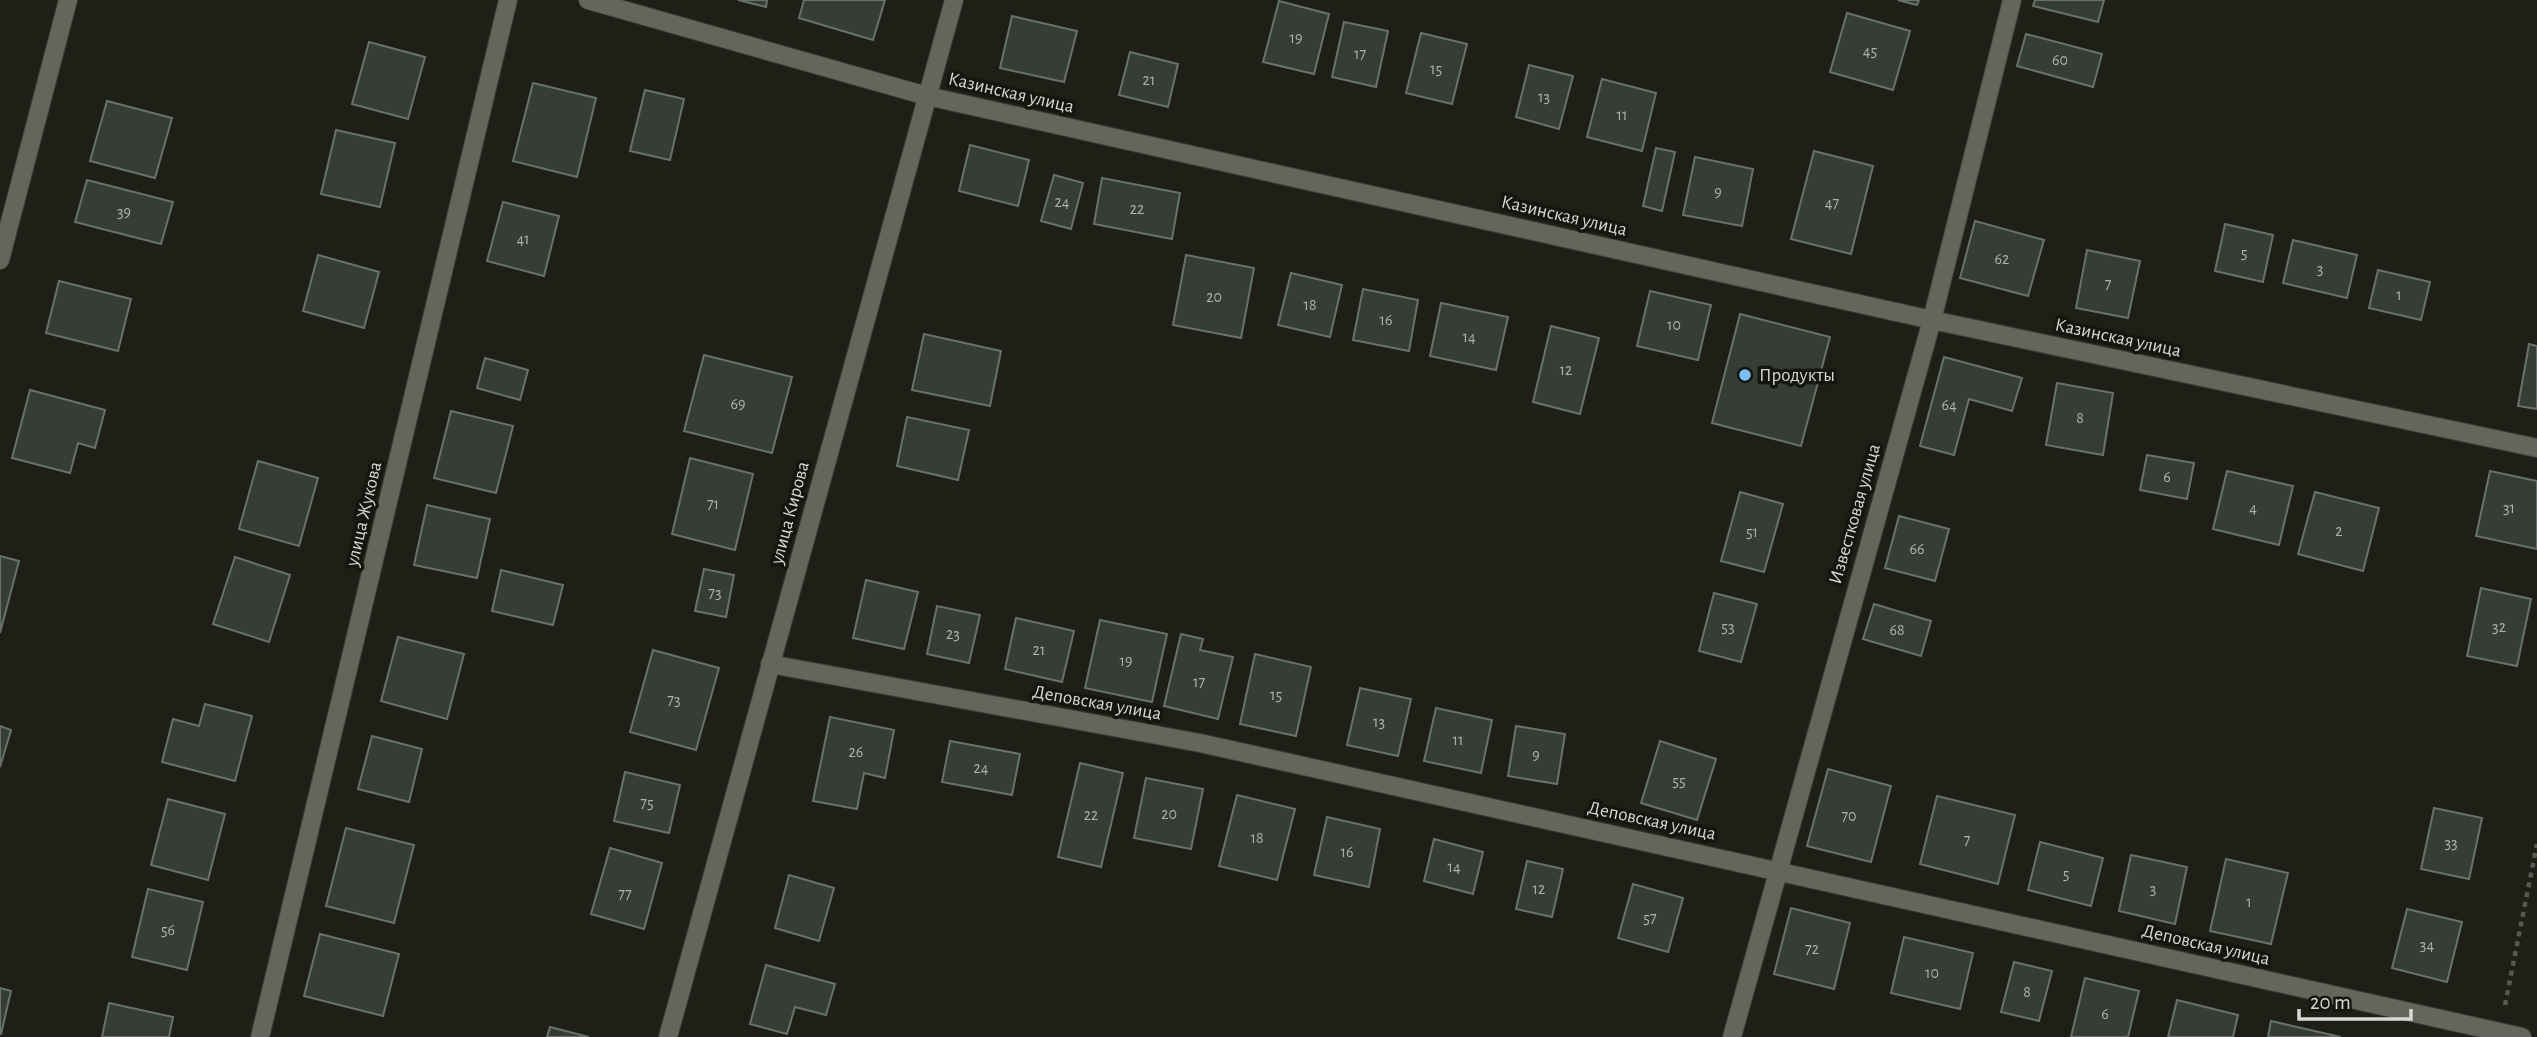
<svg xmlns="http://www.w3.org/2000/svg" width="2537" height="1037" font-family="'Alegreya Sans',sans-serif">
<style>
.building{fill:#353d35;stroke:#697269;stroke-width:2}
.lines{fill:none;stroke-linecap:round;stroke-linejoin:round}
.minor-casing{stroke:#3a3c36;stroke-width:20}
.path{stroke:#575951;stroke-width:4.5;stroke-dasharray:5 5;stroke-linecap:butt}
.minor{stroke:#64665c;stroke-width:18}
.poi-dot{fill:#7ebef9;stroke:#15170f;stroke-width:2.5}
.labels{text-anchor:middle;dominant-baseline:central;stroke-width:7;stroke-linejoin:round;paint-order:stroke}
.number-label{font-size:16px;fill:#aeb2ac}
.street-label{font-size:19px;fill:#d7d9d3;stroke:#15170f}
.poi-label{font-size:19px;fill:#d7d9d3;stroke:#15170f;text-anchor:start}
</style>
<rect width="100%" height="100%" fill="#1e2018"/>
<!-- building -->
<g class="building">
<polygon points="738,0 767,0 766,7"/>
<polygon points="804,0 885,0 873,40 799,18"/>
<polygon points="1898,0 1919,0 1917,5"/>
<polygon points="2035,0 2104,0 2098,22 2033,6"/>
<polygon points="1279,1 1329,14 1314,74 1263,62"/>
<polygon points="1847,13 1910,31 1893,90 1830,72"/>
<polygon points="1012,16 1077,31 1064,82 1000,68"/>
<polygon points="1344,22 1388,31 1376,87 1332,77"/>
<polygon points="1421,33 1467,44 1452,104 1406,93"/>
<polygon points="2026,34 2102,54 2093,87 2017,66"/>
<polygon points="369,42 425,57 408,119 352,104"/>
<polygon points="1130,52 1178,64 1168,107 1119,95"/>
<polygon points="1529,65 1573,76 1559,129 1516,117"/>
<polygon points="1602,79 1656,93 1642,151 1587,137"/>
<polygon points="533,83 596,98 577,177 513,161"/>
<polygon points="645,90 684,99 670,160 630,151"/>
<polygon points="107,101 172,118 155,178 90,161"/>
<polygon points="336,130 395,143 380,207 321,194"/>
<polygon points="970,145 1029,160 1018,206 959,191"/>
<polygon points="1656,148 1675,152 1662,211 1643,206"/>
<polygon points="1814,151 1873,166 1851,254 1791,239"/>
<polygon points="1695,157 1753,169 1742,226 1683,215"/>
<polygon points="1054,175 1083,183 1071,229 1041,221"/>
<polygon points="1102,178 1180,193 1172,239 1094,224"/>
<polygon points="87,180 173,202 161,244 75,222"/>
<polygon points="503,202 559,216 544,276 487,261"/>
<polygon points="1975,221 2044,240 2028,296 1960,278"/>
<polygon points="2225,224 2273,235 2263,282 2215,271"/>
<polygon points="2293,240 2357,255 2347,298 2283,283"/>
<polygon points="2087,250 2140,261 2128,318 2076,308"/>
<polygon points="318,255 379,272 364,328 303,311"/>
<polygon points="1186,255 1254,268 1241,338 1173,325"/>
<polygon points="2378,270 2430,282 2421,320 2369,308"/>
<polygon points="1291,273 1342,285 1330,337 1278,325"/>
<polygon points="59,281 131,299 118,351 46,333"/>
<polygon points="1363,289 1418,300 1409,351 1353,340"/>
<polygon points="1650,291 1711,305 1698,360 1637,346"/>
<polygon points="1441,303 1508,317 1496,370 1430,356"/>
<polygon points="1740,314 1830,337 1801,446 1712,423"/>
<polygon points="1551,326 1599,338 1580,414 1533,402"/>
<polygon points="924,334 1001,351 990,406 912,390"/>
<polygon points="2529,344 2537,346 2537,409 2518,406"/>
<polygon points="704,355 792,377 772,453 684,431"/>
<polygon points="1944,357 2022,378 2012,411 1969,399 1954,455 1920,446"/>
<polygon points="485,358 528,370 520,400 477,388"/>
<polygon points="2057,383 2113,393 2103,455 2046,445"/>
<polygon points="30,390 105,410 95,448 78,443 70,473 12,458"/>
<polygon points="451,411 513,426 496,493 434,478"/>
<polygon points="907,417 969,430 958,480 897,466"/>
<polygon points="2147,455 2194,463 2187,499 2140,490"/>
<polygon points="690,458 753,474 735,550 672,534"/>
<polygon points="258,461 318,478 299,546 239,529"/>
<polygon points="2227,471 2293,486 2279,545 2213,529"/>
<polygon points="2490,471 2537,481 2537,549 2476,536"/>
<polygon points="1740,492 1783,504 1764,572 1721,561"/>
<polygon points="2315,492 2379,508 2363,571 2298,554"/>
<polygon points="427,505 490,519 477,578 414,565"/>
<polygon points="1899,516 1949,529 1935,581 1885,568"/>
<polygon points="0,556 19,561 0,633"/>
<polygon points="235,557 290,575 269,642 213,624"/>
<polygon points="704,569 734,575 726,617 695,611"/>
<polygon points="501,570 563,585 553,625 492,611"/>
<polygon points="866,580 918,592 904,649 853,638"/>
<polygon points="2481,588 2531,599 2517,666 2467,656"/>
<polygon points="1714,593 1757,604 1741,662 1699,651"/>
<polygon points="1874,604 1931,621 1921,656 1863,639"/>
<polygon points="937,606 980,615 969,663 927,654"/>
<polygon points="1016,618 1074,631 1062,682 1005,669"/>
<polygon points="1100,620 1167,634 1152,702 1085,688"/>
<polygon points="1181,634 1203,639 1200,650 1233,657 1218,719 1164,706"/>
<polygon points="398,637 464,654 447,719 381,701"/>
<polygon points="653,650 719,668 696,750 630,732"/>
<polygon points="1255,654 1311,667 1296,736 1240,724"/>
<polygon points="1360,688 1411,699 1398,756 1347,745"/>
<polygon points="205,704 252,716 235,781 162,762 173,719 199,726"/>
<polygon points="1436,708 1492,720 1481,773 1424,761"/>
<polygon points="830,717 894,730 885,778 864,773 857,809 813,801"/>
<polygon points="0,726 11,730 0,767"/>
<polygon points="1516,726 1565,734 1557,784 1508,776"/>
<polygon points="372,736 422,749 409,802 358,789"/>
<polygon points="950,741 1020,754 1012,795 942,782"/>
<polygon points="1660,741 1716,759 1697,820 1641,803"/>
<polygon points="1080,763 1123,773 1101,867 1058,857"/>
<polygon points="1828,769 1891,786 1871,862 1807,846"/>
<polygon points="625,772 680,785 669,833 614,821"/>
<polygon points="1146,778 1203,789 1191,849 1134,838"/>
<polygon points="1237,795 1295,809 1277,880 1219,866"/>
<polygon points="1937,796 2015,815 1998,884 1920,864"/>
<polygon points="168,799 225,814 208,880 151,865"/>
<polygon points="2434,808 2482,818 2469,879 2421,869"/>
<polygon points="1327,817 1380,829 1369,887 1314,875"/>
<polygon points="346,828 414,845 394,923 326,906"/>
<polygon points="1434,839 1483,852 1473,894 1424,881"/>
<polygon points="2040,842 2103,858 2091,906 2028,890"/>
<polygon points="610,848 662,863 644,929 591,914"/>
<polygon points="2131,855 2187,867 2175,924 2119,911"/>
<polygon points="2226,859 2288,873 2271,944 2210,931"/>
<polygon points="1527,861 1563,869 1552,917 1516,909"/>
<polygon points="789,875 834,888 819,941 775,928"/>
<polygon points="1633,884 1683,898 1668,952 1618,938"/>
<polygon points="148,889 203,902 187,970 132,957"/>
<polygon points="1791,908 1850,923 1834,989 1774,974"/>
<polygon points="2407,909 2462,922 2447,982 2392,968"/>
<polygon points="320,934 399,954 383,1016 304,996"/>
<polygon points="1904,937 1973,953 1960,1009 1891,993"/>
<polygon points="2014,962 2052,971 2039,1021 2001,1012"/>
<polygon points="766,965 835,984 826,1015 795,1007 787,1034 750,1024"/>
<polygon points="2085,978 2139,991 2128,1037 2071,1037"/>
<polygon points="0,988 11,991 1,1034 0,1034"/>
<polygon points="2177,1000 2238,1015 2233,1037 2168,1037"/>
<polygon points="109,1003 173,1017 169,1037 102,1037"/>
<polygon points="2271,1021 2341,1037 2268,1037"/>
<polygon points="550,1027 589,1037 547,1037"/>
</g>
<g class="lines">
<defs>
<g id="minor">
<polyline points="588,0 927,96 1932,320 2537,448"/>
<polyline points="0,260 68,0"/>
<polyline points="770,664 1200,743 2522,1037"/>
<polyline points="260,1037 508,0"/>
<polyline points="668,1037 954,0"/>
<polyline points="1732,1037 1932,320 2012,0"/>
</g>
</defs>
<!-- minor casing -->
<use href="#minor" class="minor-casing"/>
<!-- path -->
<polyline class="path" points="2505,1005 2537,844"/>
<!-- minor -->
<use href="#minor" class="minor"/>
</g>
<!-- markers -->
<circle class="poi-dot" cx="1745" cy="375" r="7"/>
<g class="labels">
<!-- number labels -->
<g class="number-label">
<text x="1296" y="38">19</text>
<text x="1870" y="51">45</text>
<text x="1360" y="54">17</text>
<text x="2060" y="60">60</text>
<text x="1436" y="69">15</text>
<text x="1149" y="80">21</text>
<text x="1544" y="97">13</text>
<text x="1622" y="115">11</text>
<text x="1718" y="192">9</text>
<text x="1062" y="202">24</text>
<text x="1832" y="203">47</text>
<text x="1137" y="209">22</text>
<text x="124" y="212">39</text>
<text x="523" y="239">41</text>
<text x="2244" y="253">5</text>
<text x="2002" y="259">62</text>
<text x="2320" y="269">3</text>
<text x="2108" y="284">7</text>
<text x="2399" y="295">1</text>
<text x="1214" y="297">20</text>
<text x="1310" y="305">18</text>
<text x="1386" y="320">16</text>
<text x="1674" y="325">10</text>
<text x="1469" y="337">14</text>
<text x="1566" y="370">12</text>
<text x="738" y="404">69</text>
<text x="1949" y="405">64</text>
<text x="2080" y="418">8</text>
<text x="2167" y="477">6</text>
<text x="713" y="504">71</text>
<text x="2253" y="508">4</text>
<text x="2509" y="508">31</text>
<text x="2339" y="531">2</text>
<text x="1752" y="532">51</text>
<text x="1917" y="549">66</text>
<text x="715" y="593">73</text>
<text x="1728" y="627">53</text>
<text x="2499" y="627">32</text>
<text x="1897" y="630">68</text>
<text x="953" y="634">23</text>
<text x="1039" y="650">21</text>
<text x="1126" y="661">19</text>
<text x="1199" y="682">17</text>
<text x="1276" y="695">15</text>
<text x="674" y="700">73</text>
<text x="1379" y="722">13</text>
<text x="1458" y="740">11</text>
<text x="856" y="752">26</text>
<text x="1536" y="755">9</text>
<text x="981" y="768">24</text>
<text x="1679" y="781">55</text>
<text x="647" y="803">75</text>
<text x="1169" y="814">20</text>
<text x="1091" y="815">22</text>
<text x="1849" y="816">70</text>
<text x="1257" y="838">18</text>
<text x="1967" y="840">7</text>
<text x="2451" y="843">33</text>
<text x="1347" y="852">16</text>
<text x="1454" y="867">14</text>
<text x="2066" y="874">5</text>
<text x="1539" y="889">12</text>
<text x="2153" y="889">3</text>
<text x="625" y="894">77</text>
<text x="2249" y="902">1</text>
<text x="1650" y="918">57</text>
<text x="168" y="930">56</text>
<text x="2427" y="945">34</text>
<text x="1812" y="949">72</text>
<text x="1932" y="973">10</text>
<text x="2027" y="992">8</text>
<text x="2105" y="1014">6</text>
</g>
<!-- street labels -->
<g class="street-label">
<text transform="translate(1011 93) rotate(13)">Казинская улица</text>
<text transform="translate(1564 216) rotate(13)">Казинская улица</text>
<text transform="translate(2118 338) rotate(12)">Казинская улица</text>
<text transform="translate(790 513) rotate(-75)">улица Кирова</text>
<text transform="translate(364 514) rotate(-77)">улица Жукова</text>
<text transform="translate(1855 514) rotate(-74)">Известковая улица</text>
<text transform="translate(1097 703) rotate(10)">Деповская улица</text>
<text transform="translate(1652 821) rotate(12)">Деповская улица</text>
<text transform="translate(2206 945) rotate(13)">Деповская улица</text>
</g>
<!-- poi labels -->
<g class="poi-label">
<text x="1759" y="375">Продукты</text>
</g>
</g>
<!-- scale -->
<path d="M2299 1009v10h112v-10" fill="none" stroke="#d7d9d3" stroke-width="3.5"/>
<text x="2310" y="1009" font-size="21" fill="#d7d9d3" stroke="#15170f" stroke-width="5" paint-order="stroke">20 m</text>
</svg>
